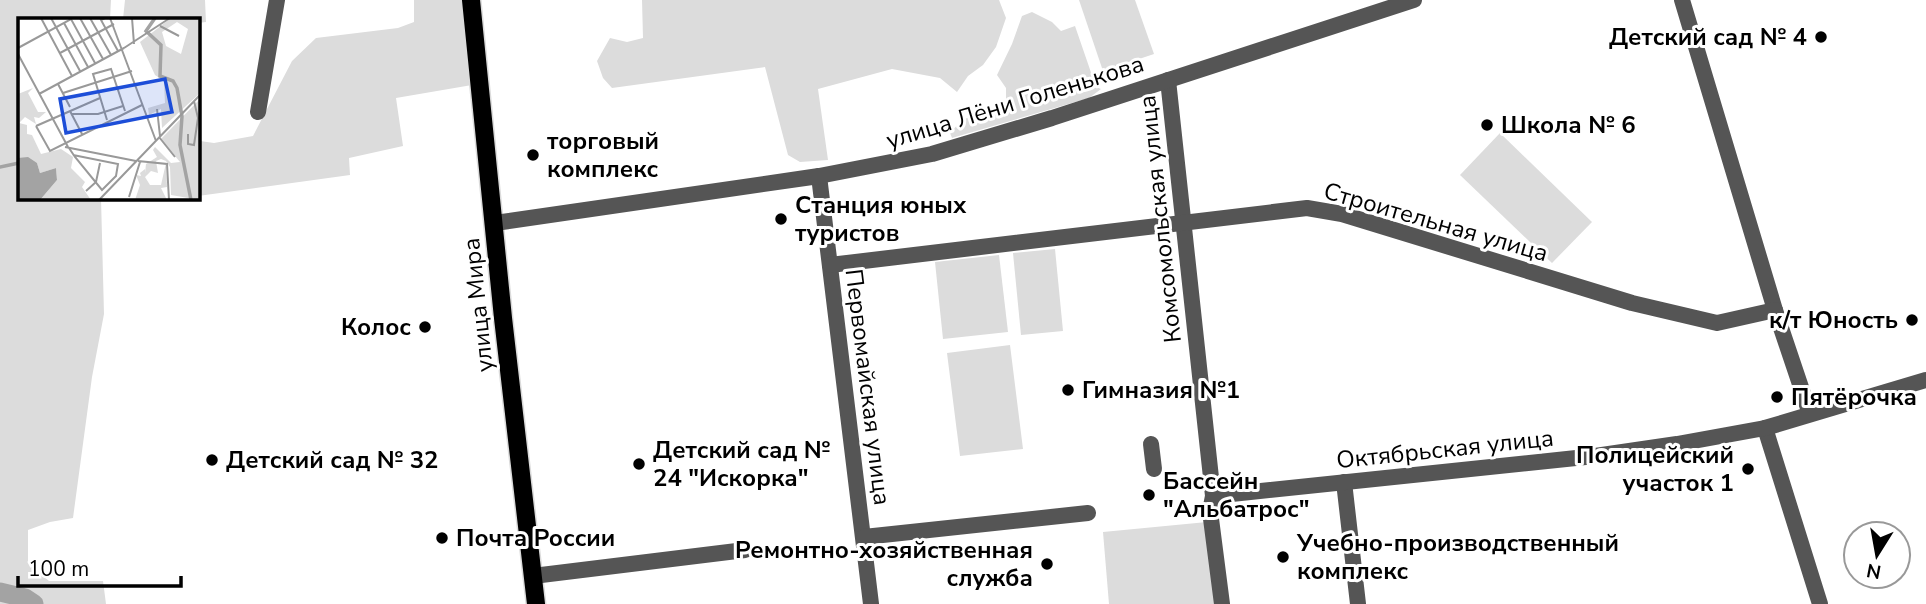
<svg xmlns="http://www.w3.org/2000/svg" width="1926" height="604" font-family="'Nunito Sans',sans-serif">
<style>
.green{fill:#dcdcdc}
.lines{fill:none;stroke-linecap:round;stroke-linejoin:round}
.stream{stroke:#a3a3a3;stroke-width:3.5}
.river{stroke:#a3a3a3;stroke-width:19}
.major-casing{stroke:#dbdbdb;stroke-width:21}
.minor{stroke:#555;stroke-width:16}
.major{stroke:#000;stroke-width:18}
.poi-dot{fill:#000;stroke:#fff;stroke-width:2.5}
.labels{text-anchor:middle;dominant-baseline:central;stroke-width:6;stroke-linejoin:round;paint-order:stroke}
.poi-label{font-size:24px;font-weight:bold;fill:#000;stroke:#fff;text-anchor:start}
.street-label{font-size:24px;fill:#000;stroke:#fff}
.inset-river{fill:none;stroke:#a3a3a3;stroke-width:3.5}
.inset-road{fill:none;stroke:#999;stroke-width:2}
.view{fill:#1d4ed8;fill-opacity:0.15;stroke:#1d4ed8;stroke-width:3.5}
.inset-edge{fill:none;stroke:#000;stroke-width:3.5}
</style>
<rect width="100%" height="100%" fill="#fff"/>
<!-- green -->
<g class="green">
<polygon points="0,0 111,0 110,19 19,19 19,198 101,198 104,314 92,377 73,518 50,522 28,530 28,563 49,581 103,581 106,604 0,604"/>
<polygon points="125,0 205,0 206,22 198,23 198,19 123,19"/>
<polygon points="414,0 464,0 472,85 396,98 403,146 349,158 350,175 198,196 198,103 200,103 200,141 214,143 253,136 292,61 316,38 398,28 414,22"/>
<polygon points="642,0 999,0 1006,18 996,47 983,65 968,76 957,92 940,78 892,69 818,89 828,160 800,162 788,155 765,67 612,88 603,78 597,61 610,38 627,42 643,38"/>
<polygon points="1079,0 1135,0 1154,54 1103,71"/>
<polygon points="1032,12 1052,22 1061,31 1075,26 1096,87 1101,89 1089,98 952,138 950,133 962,120 1006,103 1006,88 997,75 1012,44 1022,16"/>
<polygon points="1500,133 1592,222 1552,263 1460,175"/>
<polygon points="1055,249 1063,331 1021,335 1013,253"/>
<polygon points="999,255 1008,332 943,339 935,262"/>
<polygon points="1010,345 1023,449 960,456 947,353"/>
<polygon points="1207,522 1215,604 1109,604 1103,532"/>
</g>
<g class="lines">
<!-- stream -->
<polyline class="stream" points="0,167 19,163"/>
<!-- river -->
<polyline class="river" points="0,592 25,598 34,604"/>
<defs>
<polyline id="major" points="471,0 503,318 536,604"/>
</defs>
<!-- major casing -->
<use href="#major" class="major-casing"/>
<!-- minor -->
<g class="minor">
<polyline points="1682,0 1775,310 1810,414"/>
<polyline points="1168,80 1213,496 1210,511 1222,604"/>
<polyline points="258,112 277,0"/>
<polyline points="819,176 871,604"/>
<polyline points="495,223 819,176 932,154 1052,118 1414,0"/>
<polyline points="830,265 1307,208 1342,214 1632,303 1717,323 1775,310"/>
<polyline points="1765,428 1820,604"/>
<polyline points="1151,444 1154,469"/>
<polyline points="1344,482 1358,604"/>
<polyline points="1213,496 1595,456 1677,444 1765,428 1926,380"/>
<polyline points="864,537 1088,513"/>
<polyline points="533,576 745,550"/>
</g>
<!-- major -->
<use href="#major" class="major"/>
</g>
<!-- markers -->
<g class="poi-dot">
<circle cx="1821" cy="37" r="7"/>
<circle cx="1487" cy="125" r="7"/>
<circle cx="533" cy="155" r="7"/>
<circle cx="781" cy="219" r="7"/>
<circle cx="1912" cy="320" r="7"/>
<circle cx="425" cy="327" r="7"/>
<circle cx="1068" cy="390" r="7"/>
<circle cx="1777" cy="397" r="7"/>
<circle cx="212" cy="460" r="7"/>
<circle cx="639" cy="464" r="7"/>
<circle cx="1748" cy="469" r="7"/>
<circle cx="1149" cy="495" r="7"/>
<circle cx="442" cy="538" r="7"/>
<circle cx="1283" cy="557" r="7"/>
<circle cx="1047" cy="564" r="7"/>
</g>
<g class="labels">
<!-- poi labels -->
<g class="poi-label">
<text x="1807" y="37" text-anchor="end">Детский сад № 4</text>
<text x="1501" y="125">Школа № 6</text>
<text x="547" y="141">торговый<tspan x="547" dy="28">комплекс</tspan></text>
<text x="795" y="205">Станция юных<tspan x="795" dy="28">туристов</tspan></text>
<text x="1898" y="320" text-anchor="end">к/т Юность</text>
<text x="411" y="327" text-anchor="end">Колос</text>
<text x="1082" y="390">Гимназия №1</text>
<text x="1791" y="397">Пятёрочка</text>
<text x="653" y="450">Детский сад №<tspan x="653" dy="28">24 "Искорка"</tspan></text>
<text x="1734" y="455" text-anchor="end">Полицейский<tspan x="1734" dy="28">участок 1</tspan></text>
<text x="226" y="460">Детский сад № 32</text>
<text x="1163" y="481">Бассейн<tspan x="1163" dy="28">"Альбатрос"</tspan></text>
<text x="456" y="538">Почта России</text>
<text x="1297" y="543">Учебно-производственный<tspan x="1297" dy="28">комплекс</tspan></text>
<text x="1033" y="550" text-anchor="end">Ремонтно-хозяйственная<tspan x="1033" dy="28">служба</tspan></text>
</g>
<!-- street labels -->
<g class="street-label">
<text transform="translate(1015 102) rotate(-17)">улица Лёни Голенькова</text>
<text transform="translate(1160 219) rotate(-96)">Комсомольская улица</text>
<text transform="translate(1436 222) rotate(16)">Строительная улица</text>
<text transform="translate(478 305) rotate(-96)">улица Мира</text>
<text transform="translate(868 387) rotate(83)">Первомайская улица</text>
<text transform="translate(1445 449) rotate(-6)">Октябрьская улица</text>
</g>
</g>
<!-- overview -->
<g transform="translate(18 18)">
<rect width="182" height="182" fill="#fff"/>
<path d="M153 0H182V75L144 110 143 91 131 97 130 90 147 85 146 63 137 57 122 24ZM159 4 170 11 163 36 148 28 144 14ZM15 70 10 75 20 94H28L21 100 16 99 18 106 7 99 1 105 9 107V116L14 117 23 136 43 131 55 139 53 150 67 164 64 169 73 182H22L39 162 38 150 22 155 19 145 0 140V76ZM182 81V182L153 177 152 149 148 143 143 141 138 143 140 155 133 153 127 159 132 167H143L148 145 149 169 143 170 149 182H117L122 167 118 157 123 158 122 155 127 151V155L128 146 139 139 135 132 137 129 153 145 162 144 143 121Z" fill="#dcdcdc" fill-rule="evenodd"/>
<path d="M10 139 19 145 22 155 38 150 39 162 22 182H0V140Z" fill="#a3a3a3"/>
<path class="inset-river" d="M137 0 128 13 143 27 142 58 155 63 159 70 164 98 162 127 173 182"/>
<path class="inset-road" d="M23 0 54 58M33 0 62 53M62 0 85 41M72 0 93 37M87 0 83 2 100 33M92 0 138 123M114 0 116 26M46 5 70 49M142 8 161 18M0 30 53 1 77 45M106 30 152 0M42 35 96 6M0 36 50 129M40 66 52 89M45 75 114 53M21 76 106 30M139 91 142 118M52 93 64 116M53 96H80L105 88M89 102 75 56 93 51 107 93M18 108 32 133 124 87M18 108 82 80M170 116V126L176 127 180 100 176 83M141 119 157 139M47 129 118 143M51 130 57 139 84 172 98 158 100 146 55 137M120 143 149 146 151 182M68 173 78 164 82 145M111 179 122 144M81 182 182 77"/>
<path class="view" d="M147 61 154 94 48 115 42 81Z"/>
<rect width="182" height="182" class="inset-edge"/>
</g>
<!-- north arrow -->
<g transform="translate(1877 555) rotate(191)"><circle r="33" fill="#ffffff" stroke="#999999" stroke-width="2"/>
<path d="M0-5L12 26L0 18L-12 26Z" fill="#000000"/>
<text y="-10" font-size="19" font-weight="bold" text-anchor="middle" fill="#000000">N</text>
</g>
<!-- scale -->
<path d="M18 576v10h163v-10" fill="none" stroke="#000000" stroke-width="3.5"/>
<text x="28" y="576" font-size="21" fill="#000000" stroke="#ffffff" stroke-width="5" paint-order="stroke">100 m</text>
</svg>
